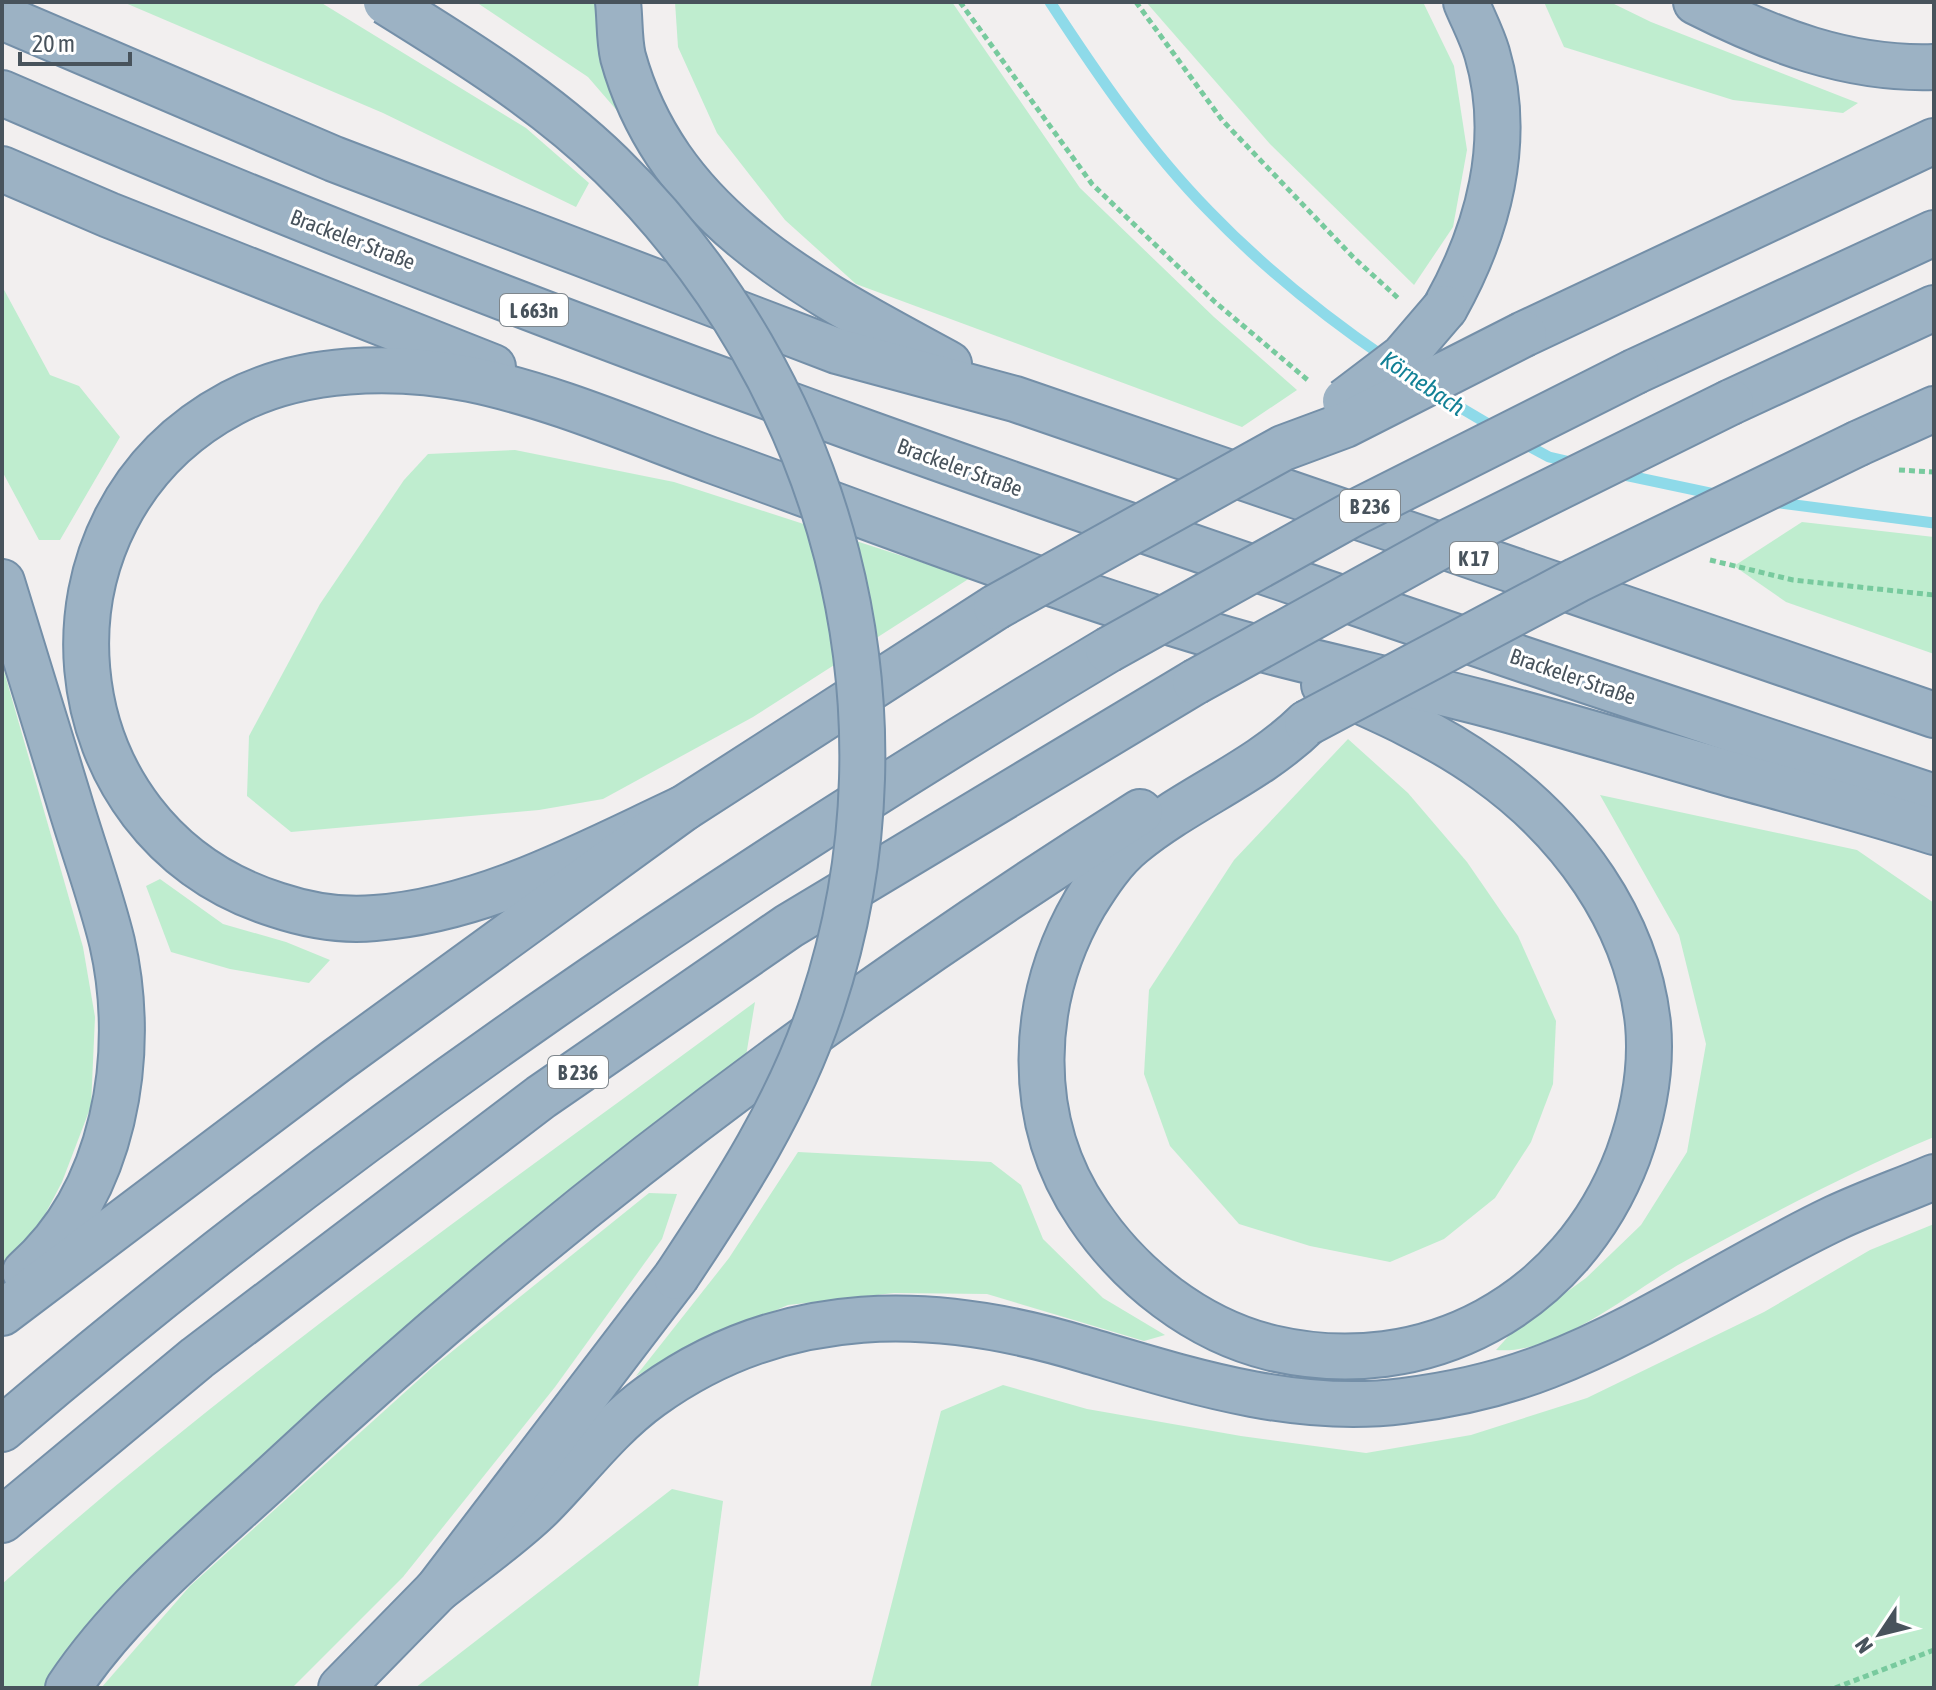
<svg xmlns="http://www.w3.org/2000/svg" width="1936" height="1690" font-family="'Asap Condensed',sans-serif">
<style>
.green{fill:#bfedcf}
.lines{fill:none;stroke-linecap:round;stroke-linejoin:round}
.stream{stroke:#8edae9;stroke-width:11}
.trunk-casing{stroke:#748fa8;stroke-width:48}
.path{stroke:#78ca9e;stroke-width:5;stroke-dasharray:6 4;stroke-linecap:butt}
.trunk{stroke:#9cb2c4;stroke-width:44}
.trunk-bridge-casing{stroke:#748fa8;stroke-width:48;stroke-linecap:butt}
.trunk-bridge{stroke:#9cb2c4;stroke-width:44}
.labels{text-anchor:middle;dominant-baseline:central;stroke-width:6;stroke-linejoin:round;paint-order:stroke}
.shield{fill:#fff;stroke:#7f878d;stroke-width:2}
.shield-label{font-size:20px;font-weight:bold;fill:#48535c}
.street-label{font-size:22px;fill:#48535c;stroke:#fff}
.water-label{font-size:24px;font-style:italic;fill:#128196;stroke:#fff}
</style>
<rect width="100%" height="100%" fill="#f2efef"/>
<!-- green -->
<g class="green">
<polygon points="123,2 320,2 526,128 589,183 576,207 383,113"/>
<polygon points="476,2 598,2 626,121 588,77"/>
<polygon points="675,2 952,2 1080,188 1214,317 1297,390 1242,427 856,284 785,220 717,133 678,47"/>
<polygon points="1146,2 1423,2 1454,66 1467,150 1453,227 1414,285 1270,144"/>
<polygon points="1544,2 1610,2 1651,22 1858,103 1843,113 1733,100 1564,47"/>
<polygon points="2,286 50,375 79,386 120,437 60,540 39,540 2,471"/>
<polygon points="515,450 674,482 970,578 753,717 603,799 539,810 291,832 247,796 249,736 320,604 404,480 428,454"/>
<polygon points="1802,522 1934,537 1934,654 1786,602 1734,566"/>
<polygon points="2,664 83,947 95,1017 91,1106 62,1182 28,1247 2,1269"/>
<polygon points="1348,739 1408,793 1467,862 1518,936 1556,1021 1553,1084 1531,1142 1495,1198 1444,1239 1390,1262 1310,1246 1239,1224 1170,1146 1144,1074 1149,990 1234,860"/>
<path d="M1600 795 1857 850 1934 903V1137C1850 1172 1767 1216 1687 1260 1635 1288 1557 1356 1496 1350L1513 1331 1586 1278 1641 1225 1687 1152 1706 1044 1679 935Z"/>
<polygon points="160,879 223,924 286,942 330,960 309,983 230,969 171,952 146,886"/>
<path d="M755 1002 746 1056 80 1638 46 1688H2V1584C239 1372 500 1190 755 1002Z"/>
<polygon points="798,1152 991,1162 1021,1185 1043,1239 1103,1298 1165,1335 1144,1341 987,1294 894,1293 788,1305 704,1341 636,1376 729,1258"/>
<polygon points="649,1193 677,1194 662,1239 555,1387 403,1577 292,1688 101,1688 190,1586 434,1366"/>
<polygon points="1934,1224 1934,1688 870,1688 941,1411 1003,1385 1087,1409 1241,1436 1366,1453 1471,1435 1587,1398 1764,1312 1870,1250"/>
<polygon points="672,1489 723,1501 698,1688 415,1688"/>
</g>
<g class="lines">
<!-- stream -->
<g class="stream">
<path d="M1050 2C1097 74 1148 149 1209 211 1262 266 1324 316 1387 359"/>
<polyline points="1434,392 1495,428"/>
<polyline points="1521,442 1549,457 1575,463"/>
<polyline points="1615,473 1719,495"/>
<polyline points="1772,502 1934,523"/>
</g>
<defs>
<g id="trunk">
<path d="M618 2C620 19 619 40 623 57 668 220 813 290 949 364"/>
<path d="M1696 2C1771 40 1849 70 1934 67"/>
<polyline points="2,17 334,159 837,351 1015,399 1934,715"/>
<path d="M2 93C631 367 1284 579 1934 797"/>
<polyline points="2,169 109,215 493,367"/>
<path d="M1445 308C1488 231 1513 141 1487 53 1482 36 1473 19 1466 2"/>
<polyline points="1524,334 1934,141"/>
<polyline points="1636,371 1934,233"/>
<polyline points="1731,402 1934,308"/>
<polyline points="1859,443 1934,409"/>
<path d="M2 582C24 654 46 725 68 797 82 845 100 893 112 942 138 1055 114 1194 25 1272"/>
<path d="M1307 723C1256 773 1188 798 1133 843 1113 859 1098 882 1085 903 1029 999 1024 1120 1088 1214 1130 1277 1197 1330 1272 1348 1426 1384 1572 1304 1628 1156 1643 1115 1652 1068 1648 1024 1637 920 1569 829 1486 770 1436 734 1381 710 1324 685"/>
<path d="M684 808C587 853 484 910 375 918 343 921 307 915 277 905 45 832 18 517 232 403 301 366 394 364 470 379 553 396 635 432 714 461 880 521 1046 586 1215 636 1302 662 1391 679 1479 702 1562 724 1645 749 1727 773 1796 792 1866 810 1934 832"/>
<polyline points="2,1313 336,1061 684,808 996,607"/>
<path d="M2 1429C346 1135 720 882 1108 650"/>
<polyline points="2,1520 197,1358 541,1097 789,926 1195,682"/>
<path d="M437 1590C471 1563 509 1537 540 1507 577 1470 608 1427 651 1396 784 1300 936 1304 1086 1350 1188 1380 1295 1415 1403 1401 1452 1395 1501 1384 1547 1366 1648 1327 1738 1264 1835 1218 1867 1203 1901 1191 1934 1177"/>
<path d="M68 1688C125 1602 212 1534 287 1464 549 1220 838 1003 1140 812"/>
<polyline points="341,1688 437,1590 676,1277"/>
</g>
</defs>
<!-- trunk casing -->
<use href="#trunk" class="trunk-casing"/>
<!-- path -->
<g class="path">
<polyline points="960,2 1092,184 1215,302 1310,382"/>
<polyline points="1136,2 1222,120 1353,257 1399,299"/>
<polyline points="1899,470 1934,472"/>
<polyline points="1710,560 1793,580 1934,595"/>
<polyline points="1835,1688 1934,1650"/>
</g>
<!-- trunk -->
<use href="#trunk" class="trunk"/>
<defs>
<g id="trunk-bridge">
<path d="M386 2C465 51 544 100 611 165 833 383 921 707 822 1005 789 1105 734 1190 676 1277"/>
<polyline points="1345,401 1403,357 1445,308"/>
<polyline points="996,607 1283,448 1345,425 1524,334"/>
<polyline points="1108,650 1358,511 1636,371"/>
<polyline points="1195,682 1452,540 1731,402"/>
<polyline points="1307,723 1577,580 1859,443"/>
</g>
</defs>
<!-- trunk-bridge casing -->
<use href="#trunk-bridge" class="trunk-bridge-casing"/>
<!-- trunk-bridge -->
<use href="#trunk-bridge" class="trunk-bridge"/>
</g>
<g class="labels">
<!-- shield labels -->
<g class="shield">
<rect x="500" y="294" width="68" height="32" rx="6"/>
<rect x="1340" y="490" width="60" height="32" rx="6"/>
<rect x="1450" y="542" width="48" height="32" rx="6"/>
<rect x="548" y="1056" width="60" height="32" rx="6"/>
</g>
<g class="shield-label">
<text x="534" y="310">L 663n</text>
<text x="1370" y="506">B 236</text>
<text x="1474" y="558">K 17</text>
<text x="578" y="1072">B 236</text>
</g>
<!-- street labels -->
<g class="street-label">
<text transform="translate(353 239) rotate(21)">Brackeler Straße</text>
<text transform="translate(960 467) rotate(20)">Brackeler Straße</text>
<text transform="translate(1573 676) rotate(19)">Brackeler Straße</text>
</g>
<!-- water labels -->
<g class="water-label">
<text transform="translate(1423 383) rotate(34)">Körnebach</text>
</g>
</g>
<!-- border -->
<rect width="1936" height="1690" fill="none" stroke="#48535c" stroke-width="8"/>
<!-- north arrow -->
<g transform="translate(1880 1634) rotate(235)" stroke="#ffffff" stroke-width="6" paint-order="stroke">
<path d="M0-6L14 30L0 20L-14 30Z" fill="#48535c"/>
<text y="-12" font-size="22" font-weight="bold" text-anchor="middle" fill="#48535c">N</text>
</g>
<!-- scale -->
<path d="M20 52v12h110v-12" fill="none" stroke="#48535c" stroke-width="4"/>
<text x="32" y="52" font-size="24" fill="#48535c" stroke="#ffffff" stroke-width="6" paint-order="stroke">20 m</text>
</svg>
